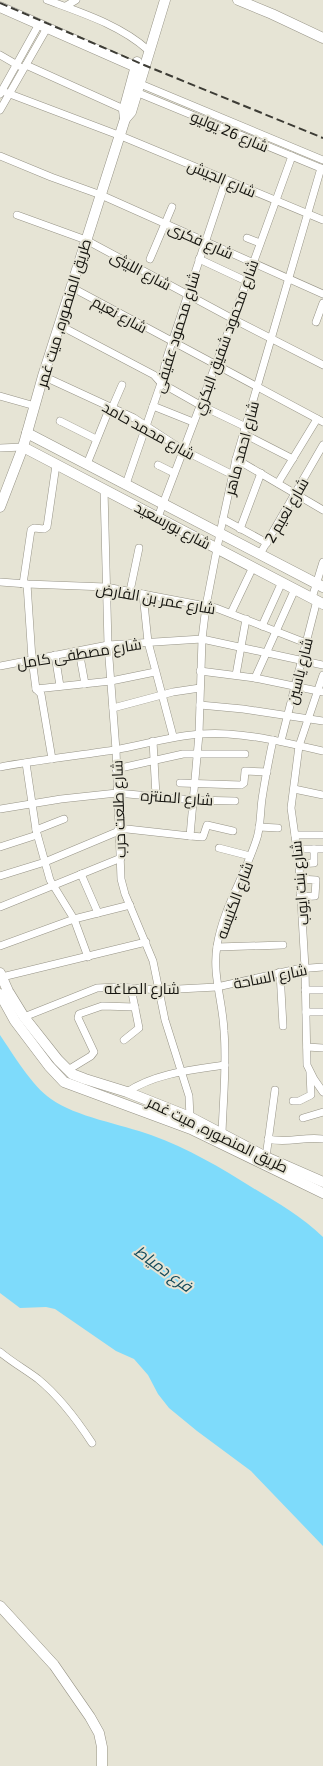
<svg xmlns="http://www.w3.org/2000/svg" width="323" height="1766" font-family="'Exo 2',Cairo,sans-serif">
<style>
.water{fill:#7edbfb}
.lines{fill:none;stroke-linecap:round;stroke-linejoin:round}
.street-casing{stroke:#969386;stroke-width:8}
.secondary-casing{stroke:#969386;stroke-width:11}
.street{stroke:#fff;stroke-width:7}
.secondary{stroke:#fff;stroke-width:10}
.rail{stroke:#3d3c35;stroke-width:2;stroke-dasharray:8 4;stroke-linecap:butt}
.labels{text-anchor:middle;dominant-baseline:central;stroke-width:4;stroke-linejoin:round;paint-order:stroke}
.street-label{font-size:15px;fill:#15140f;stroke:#e6e4d5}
.water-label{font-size:16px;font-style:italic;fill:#124959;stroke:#e6e4d5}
</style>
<rect width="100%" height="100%" fill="#e6e4d5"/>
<!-- water -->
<path class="water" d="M0 1035C13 1054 32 1086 51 1099 76 1117 121 1124 151 1135 188 1148 221 1168 253 1188 278 1203 302 1217 323 1237V1546L251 1471 197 1431 169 1408 158 1394 148 1375 134 1359 116 1351 55 1309 46 1307 20 1308 0 1293Z"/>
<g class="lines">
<defs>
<g id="street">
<path d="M47 0C82 13 120 25 148 50"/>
<polyline points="66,6 76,0"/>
<polyline points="0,55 19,66"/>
<polyline points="26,65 128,111"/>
<polyline points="138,83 323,160"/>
<polyline points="2,91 121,136 323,220"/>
<polyline points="136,92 323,169"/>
<polyline points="0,94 39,24"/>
<polyline points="0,110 47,28"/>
<polyline points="0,156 51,177 101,195 323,294"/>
<polyline points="17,215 86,240 233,319 323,365"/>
<polyline points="247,238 260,243"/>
<polyline points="150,259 172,207"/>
<polyline points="199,259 246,281"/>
<polyline points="71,287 323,422"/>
<polyline points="316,322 323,303"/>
<polyline points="59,325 154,375 161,383 200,405 246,427"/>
<polyline points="43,376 134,418 183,450 233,475"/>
<polyline points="0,396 35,406"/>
<polyline points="153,406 193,422"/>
<polyline points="112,408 122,385"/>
<polyline points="60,421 96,439"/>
<polyline points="244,434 293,459"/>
<polyline points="0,448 23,447"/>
<polyline points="236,459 323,510"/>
<polyline points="87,464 110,407"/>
<polyline points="158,465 174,473"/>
<polyline points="278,483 317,419"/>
<polyline points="126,484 161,383 166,360 226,180"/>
<polyline points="104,489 108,645 116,750 121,879 125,894 153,961 165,1020 189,1096 190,1117"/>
<polyline points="158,517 233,319 292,156"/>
<polyline points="223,519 267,543"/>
<polyline points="240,529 261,473"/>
<polyline points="260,554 323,445"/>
<polyline points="0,582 27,584 106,587 216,608 306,643"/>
<polyline points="23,584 31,530 34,528 44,529 47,527 56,465"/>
<polyline points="27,584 32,659 36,689 41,694 52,759"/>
<polyline points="130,591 139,548"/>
<polyline points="143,594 148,642 173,736"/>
<polyline points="312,598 323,562"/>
<polyline points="231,613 253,567"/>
<polyline points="262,626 282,582"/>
<polyline points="79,651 85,684"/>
<polyline points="55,655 60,686"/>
<polyline points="0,666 108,645 202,639 323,665"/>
<polyline points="200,671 255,678 323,692"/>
<polyline points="236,675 246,619"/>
<polyline points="323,675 299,746 291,808 299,864 305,968 307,1065 314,1079 323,1092"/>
<polyline points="255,678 295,589"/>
<polyline points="36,689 111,681 155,672"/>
<polyline points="200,705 243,709 323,721"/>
<polyline points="113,708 173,692 200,688"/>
<polyline points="153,741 156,796"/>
<polyline points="281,741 317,600"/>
<polyline points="26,763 36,830 50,880 74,919 88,957"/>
<path d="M0 767C38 760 76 756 114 750 153 743 186 731 228 734 260 736 292 744 323 751"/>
<polyline points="116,769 183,754 245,754"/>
<polyline points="180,783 241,785 244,783 245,771 267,772"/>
<polyline points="294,789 323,795"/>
<polyline points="0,809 61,799 117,793 193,800 235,801"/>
<polyline points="259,827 278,828"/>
<polyline points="118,828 190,836 199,734 202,639 206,606 220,533 236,459 321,168"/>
<polyline points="36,830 64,819"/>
<polyline points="295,835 323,835"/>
<polyline points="190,836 203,837 207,825 233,831"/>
<polyline points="0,847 37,835"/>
<polyline points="219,848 250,856"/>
<polyline points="297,849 323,849"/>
<polyline points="299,864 314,863 314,849"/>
<polyline points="81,874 98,913"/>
<polyline points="0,876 45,862 119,831"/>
<polyline points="300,879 316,880 315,896 300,897"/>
<polyline points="0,907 121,858"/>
<polyline points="0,946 74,919 130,905"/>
<polyline points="217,947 283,945"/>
<polyline points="280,972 283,1026"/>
<polyline points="2,977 146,942"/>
<polyline points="305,990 323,990"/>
<polyline points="306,1012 323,1012"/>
<polyline points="24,1017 97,988 117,987 159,990 217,987 297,969 323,967"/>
<polyline points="124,1040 139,1028 131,988"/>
<polyline points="307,1047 323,1048"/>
<polyline points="68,1070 91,1056 94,1052 78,1018 79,1014 102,1006 135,1007"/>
<path d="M127 1092C156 1073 192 1070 225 1065"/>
<polyline points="293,1101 299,1101 311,1095 310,1073"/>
<polyline points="303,1118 323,1112"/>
<path d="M222 1134C223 1100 227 1065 224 1031 223 1002 212 975 217 946 223 909 244 877 256 841 261 828 260 813 262 799 265 779 269 759 273 740"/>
<path d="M268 1139C287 1144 304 1136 323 1139"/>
<polyline points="266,1157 275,1090"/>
<path d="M0 1352C12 1362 26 1370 38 1379 60 1397 77 1420 92 1443"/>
</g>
<g id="secondary">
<polyline points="238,0 272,14 323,38"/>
<polyline points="0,7 136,67"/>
<polyline points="125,119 124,110 137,62"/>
<polyline points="27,433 323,587"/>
<polyline points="23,447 323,604"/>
<polyline points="0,507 23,447 43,376 125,119 131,112 165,0"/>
<polyline points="0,973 8,991 24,1017 58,1060 72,1074 85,1079 127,1092 190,1117 266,1157 323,1182"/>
<polyline points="0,994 15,1021 49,1066 64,1082 191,1129 323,1193"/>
<polyline points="0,1606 54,1665 90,1717 99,1733 102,1747 102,1766"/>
</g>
</defs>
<!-- street casing -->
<use href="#street" class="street-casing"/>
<!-- secondary casing -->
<use href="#secondary" class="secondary-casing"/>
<!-- street -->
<use href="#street" class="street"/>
<!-- secondary -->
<use href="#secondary" class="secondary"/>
<!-- rail -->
<polyline class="rail" points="0,3 144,65 323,138"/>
</g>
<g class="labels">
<!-- street labels -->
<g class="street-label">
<text transform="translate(230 131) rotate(23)">شارع 26 يوليو</text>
<text transform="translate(222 178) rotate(23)">شارع الجيش</text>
<text transform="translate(201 240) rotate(24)">شارع فكرى</text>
<text transform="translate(141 270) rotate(28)">شارع الليثى</text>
<text transform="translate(63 313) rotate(-73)">طريق المنصوره, ميت غمر</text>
<text transform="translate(120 314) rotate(29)">شارع نعيم</text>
<text transform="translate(176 332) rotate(-73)">شارع محمود عفيفى</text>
<text transform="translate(225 337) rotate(-70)">شارع محمود شفيق البكري</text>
<text transform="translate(149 430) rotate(29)">شارع محمد حامد</text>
<text transform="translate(241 448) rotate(-75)">شارع احمد ماهر</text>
<text transform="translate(286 510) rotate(-60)">شارع نعيم 2</text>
<text transform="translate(173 525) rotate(28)">شارع بورسعيد</text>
<text transform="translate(156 598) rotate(10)">شارع عمر بن الفارض</text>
<text transform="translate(79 653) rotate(-9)">شارع مصطفى كامل</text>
<text transform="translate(299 671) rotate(-76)">شارع ياسين</text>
<text transform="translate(177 797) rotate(4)">شارع المنتزه</text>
<text transform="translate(118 809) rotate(-92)">شارع طلعت حرب</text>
<text transform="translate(299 883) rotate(-95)">شارع بنت ايوب</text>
<text transform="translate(234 900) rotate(-70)">شارع الكنيسه</text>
<text transform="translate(270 976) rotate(-11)">شارع الساحة</text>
<text x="142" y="988">شارع الصاغه</text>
<text transform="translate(218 1134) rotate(26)">طريق المنصوره, ميت غمر</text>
</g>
<!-- water labels -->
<g class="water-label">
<text transform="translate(164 1268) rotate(36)">فرع دمياط</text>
</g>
</g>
</svg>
